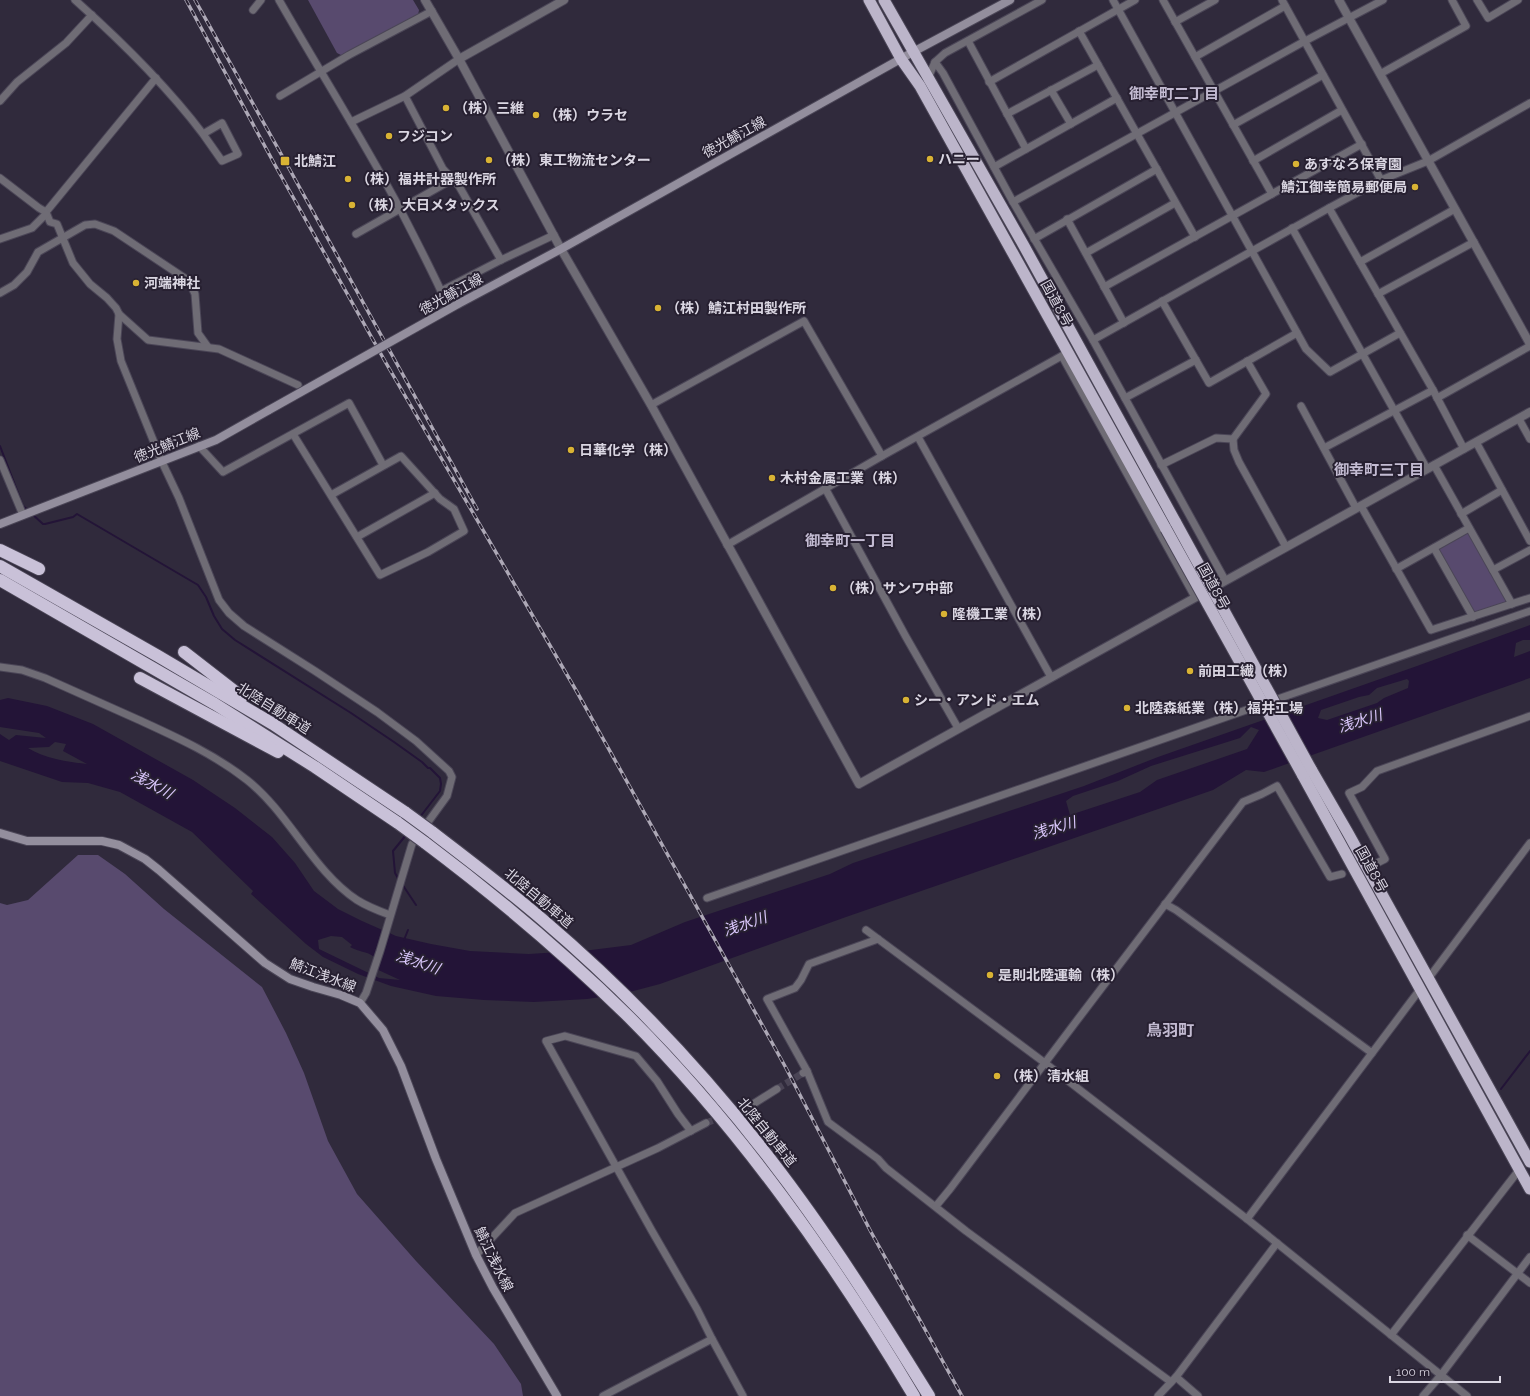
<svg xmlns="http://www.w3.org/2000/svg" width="1530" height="1396" font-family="Raleway,'Noto Sans JP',sans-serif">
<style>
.green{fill:#584a6e}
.water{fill:#231437;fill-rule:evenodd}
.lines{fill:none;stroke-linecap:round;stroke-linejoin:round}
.stream{stroke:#231437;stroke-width:2}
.minor-tunnel{stroke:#4a4455;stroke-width:7;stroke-dasharray:7 3.5;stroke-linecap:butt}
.minor-casing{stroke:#4b4657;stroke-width:9}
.tertiary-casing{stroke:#4b4657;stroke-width:10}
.secondary-casing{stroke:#4b4657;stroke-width:10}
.trunk-casing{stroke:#4b4657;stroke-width:13}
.motorway-casing{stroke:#4b4657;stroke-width:14}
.minor{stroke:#6f6c75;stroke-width:7}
.tertiary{stroke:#6f6c75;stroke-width:8}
.secondary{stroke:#938e9d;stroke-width:8}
.trunk{stroke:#bcb5ca;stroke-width:11}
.motorway{stroke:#c9c1d8;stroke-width:12}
.rail-casing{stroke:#ada8b6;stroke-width:3.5}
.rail{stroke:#272031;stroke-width:2;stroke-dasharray:6;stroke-linecap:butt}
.secondary-bridge-casing{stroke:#4b4657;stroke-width:10;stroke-linecap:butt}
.trunk-bridge-casing{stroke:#4b4657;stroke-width:13;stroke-linecap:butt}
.motorway-bridge-casing{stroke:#4b4657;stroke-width:14;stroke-linecap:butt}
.secondary-bridge{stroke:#938e9d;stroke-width:8}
.trunk-bridge{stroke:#bcb5ca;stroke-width:11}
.motorway-bridge{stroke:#c9c1d8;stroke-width:12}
.poi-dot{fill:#d9b334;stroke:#272031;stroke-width:1.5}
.labels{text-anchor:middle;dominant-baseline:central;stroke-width:4;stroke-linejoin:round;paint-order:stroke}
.poi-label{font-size:14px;font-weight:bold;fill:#dad6e2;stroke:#272031;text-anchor:start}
.street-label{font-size:14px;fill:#dad6e2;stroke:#272031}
.neighbourhood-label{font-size:15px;font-weight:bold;fill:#c3bbd2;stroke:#272031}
.water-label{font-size:15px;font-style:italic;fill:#d9c6fb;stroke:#272031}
.quarter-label{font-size:16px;font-weight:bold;fill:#c3bbd2;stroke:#272031}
</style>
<rect width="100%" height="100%" fill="#302a3c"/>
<!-- green -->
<g class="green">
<polygon points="308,0 413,0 419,10 418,15 343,56 337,53"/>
<polygon points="1468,531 1506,597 1505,602 1473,613 1437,549"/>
<polygon points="78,855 98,855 125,874 164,909 262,987 286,1033 304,1073 328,1141 357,1194 416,1261 494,1344 521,1384 523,1396 0,1396 0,903 7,905 28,900"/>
</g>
<!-- water -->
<path class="water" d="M1530 625V640H1523L1516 643 1514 657 1530 651V678L1264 772 1246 770 1213 790 846 917 660 984 622 994 587 999 534 1002 484 1000 436 996 391 986 358 974 323 957 306 944 251 894 253 891 192 832 120 792 88 783 62 782 0 761V734L9 740 16 735 46 738 39 733 0 727V700L8 698 47 706 93 724 193 780 235 808 272 837 295 863 314 891 338 909 362 921 396 936 431 944 470 951 529 954 591 950 631 945 685 922 830 874 853 863 1084 786 1158 757 1417 666ZM1407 679 1409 681 1408 688 1384 698 1377 703 1327 720 1318 718 1321 710 1359 697 1369 695 1377 688ZM1251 727 1259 730 1247 749 1157 780 1140 792 1070 815 1066 801 1073 796 1118 781 1151 766 1240 738ZM55 742 66 744 63 751 87 764C67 762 44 758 28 748L49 747ZM331 936 342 937 352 945 350 947C358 952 367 951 374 957V968L400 980 379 978 319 949 318 940Z"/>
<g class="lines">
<!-- stream -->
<g class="stream">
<polyline points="0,446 23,506 28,510"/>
<polyline points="32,514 43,524 45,524 73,517 77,514 198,585 206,597 214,616 222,629 235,640 351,713 394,742 422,762 428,768 430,768 440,778 441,784 440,791 420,817"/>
<polyline points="399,880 395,873 393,851 406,835"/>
<polyline points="402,884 416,905"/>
<polyline points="404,940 408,930"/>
<polyline points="1501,1089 1530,1051"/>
</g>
<!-- minor-tunnel -->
<g class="minor-tunnel">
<polyline points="777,1089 803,1073"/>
<polyline points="706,1123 750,1106"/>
</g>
<defs>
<g id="minor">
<path d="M75 0C121 41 166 85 203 134L222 123 238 154 222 161 203 134"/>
<path d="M279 0C319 70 362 138 400 209 414 236 428 263 441 291L501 260 554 235"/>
<polyline points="1113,0 1306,349 1330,372 1400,333"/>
<polyline points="1163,0 1272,194"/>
<polyline points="1282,0 1381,180"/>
<polyline points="1477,0 1488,18 1518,0"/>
<polyline points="253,10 261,0"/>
<polyline points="1175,22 1215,0"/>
<polyline points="1079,31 1195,237"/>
<polyline points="968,41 1026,149"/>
<polyline points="1195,57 1285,6"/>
<polyline points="935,62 943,73 1013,202 1093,340 1225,580"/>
<polyline points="1380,74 1466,26 1452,0"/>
<polyline points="156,78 46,212 50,222 57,224 73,263 90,284 107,298 116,308 119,314 117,339 121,361 162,462 179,498 219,600 229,613 244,626 315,671 377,712 416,741 449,771 452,777 447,796 412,844 380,951 366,993 360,1003"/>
<polyline points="928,78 935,62 945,53 1042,0"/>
<polyline points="989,82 1135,0"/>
<polyline points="1051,90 1071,124"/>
<polyline points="280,96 349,55 432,11"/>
<polyline points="405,96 443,169 459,186 501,260"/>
<polyline points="0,101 17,82 66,43 92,15"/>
<polyline points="1007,114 1098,65"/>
<polyline points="351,122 405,96 459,59"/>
<polyline points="1233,125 1323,75"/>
<polyline points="1253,161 1342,110"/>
<polyline points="994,167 1117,98"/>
<polyline points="0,178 39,208 46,212"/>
<polyline points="1013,202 1305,41 1383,0"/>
<polyline points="1329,208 1433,390 1464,449"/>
<polyline points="1067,219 1124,323"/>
<polyline points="1292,228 1427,469"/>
<polyline points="356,234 453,179"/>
<polyline points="0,239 32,228 46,214"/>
<polyline points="1034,239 1157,169"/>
<polyline points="1086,253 1175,203"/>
<polyline points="1360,262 1455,209"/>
<polyline points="1104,287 1362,144"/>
<polyline points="0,293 14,285 27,272 38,252 85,225 95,224 114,231 189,281 195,294 198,333 208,347"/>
<polyline points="1378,294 1474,242"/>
<polyline points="1162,301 1209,383 1297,333"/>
<polyline points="119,314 148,340 219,349 298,385"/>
<polyline points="1093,340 1329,208 1381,180 1428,161 1530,103"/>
<polyline points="1062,356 1195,597"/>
<polyline points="1247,361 1266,394 1233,439 1234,450 1239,462 1286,547"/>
<polyline points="1125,398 1196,360"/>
<polyline points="1437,398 1530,346"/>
<polyline points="651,405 804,321 882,456"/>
<polyline points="1301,406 1356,508"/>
<polyline points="1519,419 1530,439"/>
<polyline points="293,434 380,575 428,552 464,531 454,509 440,499 401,456 331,495"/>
<polyline points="918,437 1051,677"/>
<polyline points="1476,442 1530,541"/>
<polyline points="199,446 223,472 349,403 383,465"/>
<polyline points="1324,448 1433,390"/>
<polyline points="0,460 23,515"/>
<polyline points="1161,465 1216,438 1233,439"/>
<polyline points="1434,465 1512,604"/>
<polyline points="825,488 906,637 958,728"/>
<polyline points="1361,506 1431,630 1530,598"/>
<polyline points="1461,514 1502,490"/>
<polyline points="357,537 435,493"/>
<polyline points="727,545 882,456 1067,353"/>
<polyline points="1434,548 1473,617"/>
<polyline points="1396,569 1469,528"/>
<polyline points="1493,570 1530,550"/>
<path d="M0 667 22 670 45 678C76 692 107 706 139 720 176 737 214 754 247 780 289 813 313 871 357 900 368 907 379 911 390 915"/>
<polyline points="1375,864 1385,859 1349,793 1362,787 1377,771 1530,716"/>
<polyline points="707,898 1530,611"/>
<polyline points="1165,904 1176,910 1372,1053"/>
<polyline points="866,930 1045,1063 1247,1219 1467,1396"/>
<polyline points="1428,979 1530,843"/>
<polyline points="807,1071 767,999 795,988 801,980 809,964 878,939"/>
<polyline points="803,1073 807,1071 828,1122 878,1159 886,1168 966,1231 1171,1382"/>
<polyline points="750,1106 777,1089"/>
<polyline points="691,1131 678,1114 657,1081 636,1056 565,1036 546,1041 652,1231 697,1309 712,1339 743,1396"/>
<polyline points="936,1206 950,1189 1075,1023 1243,802 1262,794 1277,786 1330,877 1342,874"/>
<polyline points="1247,1219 1421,988"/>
<polyline points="1467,1235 1530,1283"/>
<polyline points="476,1255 515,1213 658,1148 706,1123"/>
<polyline points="1391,1335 1519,1170"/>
<polyline points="1176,1377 1198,1396"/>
<polyline points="603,1396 712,1339"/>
<polyline points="1158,1396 1176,1377 1277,1243"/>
<polyline points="1423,1396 1441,1375 1530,1257"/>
</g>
<g id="tertiary">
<polyline points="425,0 459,59 561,249 651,405 859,784 1530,412"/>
<polyline points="1339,0 1530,344"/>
<polyline points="459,59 564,0"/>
</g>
<g id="secondary">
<polyline points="458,304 561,249 913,52 1010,0"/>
<polyline points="0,524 216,440 269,410"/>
<polyline points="0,833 27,841 102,841 119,845 145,859 159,870 265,963 290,979 313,987 341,995 360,1003 383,1030 401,1066 436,1159 476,1255 493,1288 557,1396"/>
</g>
<g id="trunk">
<polyline points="869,0 901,59 920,86 1166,529"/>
<polyline points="884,0 1024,246 1176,523"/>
<polyline points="1311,769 1348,833 1530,1162"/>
<polyline points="1302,774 1530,1189"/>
</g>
<g id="motorway">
<polyline points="0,550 39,569"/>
<polyline points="0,566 158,656 273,724 406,813"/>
<polyline points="0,580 215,704 315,767 398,823"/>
<polyline points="184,652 242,697"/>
<polyline points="140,678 278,752"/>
<path d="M432 832C470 861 507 889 543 920 625 990 704 1073 770 1159 828 1234 879 1315 929 1396"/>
<path d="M424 842C496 896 565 954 629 1017 741 1129 833 1260 914 1396"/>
</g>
</defs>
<!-- minor casing -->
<use href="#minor" class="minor-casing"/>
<!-- tertiary casing -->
<use href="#tertiary" class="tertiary-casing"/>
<!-- secondary casing -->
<use href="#secondary" class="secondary-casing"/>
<!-- trunk casing -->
<use href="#trunk" class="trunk-casing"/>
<!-- motorway casing -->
<use href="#motorway" class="motorway-casing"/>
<!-- minor -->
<use href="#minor" class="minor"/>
<!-- tertiary -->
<use href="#tertiary" class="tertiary"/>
<!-- secondary -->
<use href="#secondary" class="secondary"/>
<!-- trunk -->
<use href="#trunk" class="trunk"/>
<!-- motorway -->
<use href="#motorway" class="motorway"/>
<defs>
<g id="rail">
<polyline points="186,0 275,165 386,363 577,692 694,902 786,1068 871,1232 962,1396"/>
<polyline points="195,0 285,161 477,509"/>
</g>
</defs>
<!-- rail casing -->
<use href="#rail" class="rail-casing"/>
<!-- rail -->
<use href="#rail" class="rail"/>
<defs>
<polyline id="secondary-bridge" points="269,410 458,304"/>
<g id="trunk-bridge">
<polyline points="1176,523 1311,769"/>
<polyline points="1166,529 1302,774"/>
</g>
<g id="motorway-bridge">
<polyline points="406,813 432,832"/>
<polyline points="398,823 424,842"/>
</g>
</defs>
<!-- secondary-bridge casing -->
<use href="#secondary-bridge" class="secondary-bridge-casing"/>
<!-- trunk-bridge casing -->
<use href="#trunk-bridge" class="trunk-bridge-casing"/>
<!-- motorway-bridge casing -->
<use href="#motorway-bridge" class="motorway-bridge-casing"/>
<!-- secondary-bridge -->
<use href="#secondary-bridge" class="secondary-bridge"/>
<!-- trunk-bridge -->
<use href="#trunk-bridge" class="trunk-bridge"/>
<!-- motorway-bridge -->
<use href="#motorway-bridge" class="motorway-bridge"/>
</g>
<!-- markers -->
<g class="poi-dot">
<circle cx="446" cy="108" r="4"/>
<circle cx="536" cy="115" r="4"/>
<circle cx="389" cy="136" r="4"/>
<circle cx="930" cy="159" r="4"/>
<circle cx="489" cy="160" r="4"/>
<rect x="280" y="156" width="10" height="10" rx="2"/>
<circle cx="1296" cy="164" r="4"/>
<circle cx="348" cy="179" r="4"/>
<circle cx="1415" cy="187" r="4"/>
<circle cx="352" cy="205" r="4"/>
<circle cx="136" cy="283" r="4"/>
<circle cx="658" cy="308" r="4"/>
<circle cx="571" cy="450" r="4"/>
<circle cx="772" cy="478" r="4"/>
<circle cx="833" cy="588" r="4"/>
<circle cx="944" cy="614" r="4"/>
<circle cx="1190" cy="671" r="4"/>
<circle cx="906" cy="700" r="4"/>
<circle cx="1127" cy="708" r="4"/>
<circle cx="990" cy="975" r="4"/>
<circle cx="997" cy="1076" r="4"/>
</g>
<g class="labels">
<!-- poi labels -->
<g class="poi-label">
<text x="454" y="108">（株）三維</text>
<text x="544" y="115">（株）ウラセ</text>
<text x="397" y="136">フジコン</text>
<text x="938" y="159">ハニー</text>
<text x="497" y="160">（株）東工物流センター</text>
<text x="294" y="161">北鯖江</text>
<text x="1304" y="164">あすなろ保育園</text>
<text x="356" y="179">（株）福井計器製作所</text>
<text x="1407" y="187" text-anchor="end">鯖江御幸簡易郵便局</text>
<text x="360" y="205">（株）大日メタックス</text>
<text x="144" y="283">河端神社</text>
<text x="666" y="308">（株）鯖江村田製作所</text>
<text x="579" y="450">日華化学（株）</text>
<text x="780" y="478">木村金属工業（株）</text>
<text x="841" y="588">（株）サンワ中部</text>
<text x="952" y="614">隆機工業（株）</text>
<text x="1198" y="671">前田工繊（株）</text>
<text x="914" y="700">シー・アンド・エム</text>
<text x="1135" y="708">北陸森紙業（株）福井工場</text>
<text x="998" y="975">是則北陸運輸（株）</text>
<text x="1005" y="1076">（株）清水組</text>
</g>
<!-- street labels -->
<g class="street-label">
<text transform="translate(734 137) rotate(-29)">徳光鯖江線</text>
<text transform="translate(451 294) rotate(-29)">徳光鯖江線</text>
<text transform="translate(1057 303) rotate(61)">国道8号</text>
<text transform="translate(167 445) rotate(-22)">徳光鯖江線</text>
<text transform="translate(1214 586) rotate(61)">国道8号</text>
<text transform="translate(274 708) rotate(32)">北陸自動車道</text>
<text transform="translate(1372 869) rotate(61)">国道8号</text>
<text transform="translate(539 898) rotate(40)">北陸自動車道</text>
<text transform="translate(323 975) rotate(21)">鯖江浅水線</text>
<text transform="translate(767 1132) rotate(51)">北陸自動車道</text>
<text transform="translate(494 1259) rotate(64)">鯖江浅水線</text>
</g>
<!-- neighbourhood labels -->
<g class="neighbourhood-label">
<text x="1174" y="94">御幸町二丁目</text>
<text x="1379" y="470">御幸町三丁目</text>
<text x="850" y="541">御幸町一丁目</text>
</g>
<!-- water labels -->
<g class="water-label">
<text transform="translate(1360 721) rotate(-17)">浅水川</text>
<text transform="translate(152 784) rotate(29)">浅水川</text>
<text transform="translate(1054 828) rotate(-16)">浅水川</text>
<text transform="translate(745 924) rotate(-19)">浅水川</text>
<text transform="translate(418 962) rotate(19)">浅水川</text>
</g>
<!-- quarter labels -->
<g class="quarter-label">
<text x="1170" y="1030">鳥羽町</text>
</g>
</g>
<!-- scale -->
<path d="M1390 1376v6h110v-6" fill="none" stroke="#dad6e2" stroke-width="2"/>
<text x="1396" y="1376" font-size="12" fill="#dad6e2" stroke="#272031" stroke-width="3" paint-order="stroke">100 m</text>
</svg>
